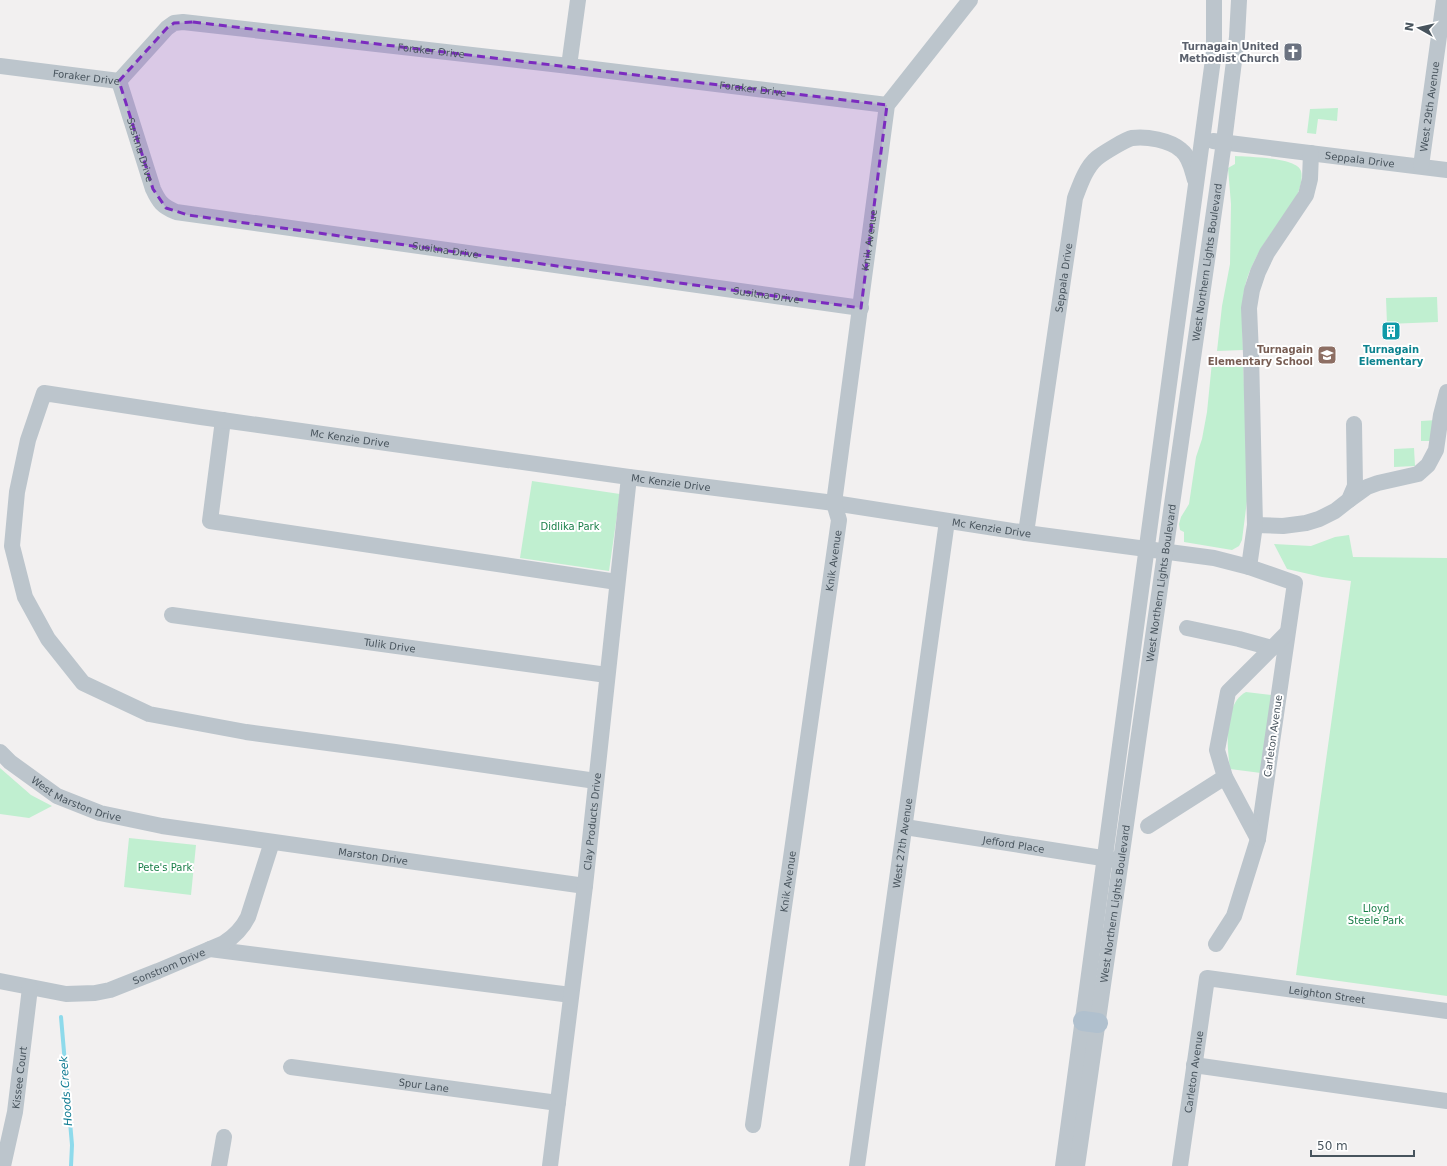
<svg xmlns="http://www.w3.org/2000/svg" width="1447" height="1166" font-family="'DejaVu Sans',sans-serif">
<style>
.green{fill:#c0efd0}
.lines{fill:none;stroke-linecap:round;stroke-linejoin:round}
.stream{stroke:#8edaeb;stroke-width:4}
.minor{stroke:#bcc5cc;stroke-width:16}
.major{stroke:#b0c0ce;stroke-width:20}
.marked{fill:#7b2cbf;fill-opacity:0.2;stroke:#7b2cbf;stroke-width:3;stroke-dasharray:8 5;stroke-linejoin:round}
.labels{text-anchor:middle;dominant-baseline:central;stroke-width:4;stroke-linejoin:round;paint-order:stroke}
.worship-label{font-size:10px;font-weight:bold;fill:#5b616d;stroke:#fff;text-anchor:end}
.street-label{font-size:10px;fill:#48545d;stroke:#fff}
.education-label{font-size:10px;font-weight:bold;fill:#785e54;stroke:#fff;text-anchor:end}
.culture-label{font-size:10px;font-weight:bold;fill:#0d838f;stroke:#fff}
.park-label{font-size:10px;fill:#197e48;stroke:#fff}
.water-label{font-size:11px;font-style:italic;fill:#0f7b92;stroke:#fff}
</style>
<rect width="100%" height="100%" fill="#f2f0f0"/>
<!-- green -->
<g class="green">
<polygon points="1338,108 1337,121 1318,119 1316,134 1307,133 1310,109"/>
<path d="M1235 156C1248 157 1297 157 1301 171 1303 178 1300 189 1297 195 1294 202 1288 208 1284 215 1273 231 1261 246 1253 264 1239 291 1242 321 1243 350L1217 351 1222 306 1230 264 1231 204 1228 168 1235 164Z"/>
<polygon points="1437,297 1438,322 1387,324 1386,298"/>
<polygon points="1224,358 1243,358 1248,493 1242,540 1239,546 1232,550 1184,542 1184,532 1180,530 1179,524 1181,517 1189,504 1196,457 1202,439 1207,412 1212,362"/>
<polygon points="1437,420 1438,441 1421,441 1421,421"/>
<polygon points="1414,448 1415,466 1394,467 1394,449"/>
<polygon points="532,481 620,494 609,571 520,558"/>
<polygon points="1349,535 1353,557 1447,558 1447,996 1296,975 1351,581 1322,577 1287,569 1274,544 1311,546 1335,537"/>
<path d="M1246 692 1271 695 1273 697 1261 773 1230 769C1227 747 1223 704 1246 692Z"/>
<polygon points="0,768 31,795 52,806 29,818 0,814"/>
<polygon points="129,838 196,845 191,895 124,887"/>
</g>
<g class="lines">
<!-- stream -->
<polyline class="stream" points="61,1017 72,1145 71,1166"/>
<!-- minor -->
<g class="minor">
<path id="s1" d="M0 66 119 81"/>
<polyline points="569,66 578,0"/>
<path id="s2" d="M119 81 153 189C159 202 162 206 176 212L861 308"/>
<path id="s3" d="M119 81 167 28 174 23 183 22 569 66 887 105"/>
<path id="s4" d="M1213 141 1447 170"/>
<path id="s5" d="M1421 166 1444 0"/>
<polyline points="223,420 210,521 617,582"/>
<polyline points="1349,500 1367,487 1378,483 1418,474 1428,465 1436,450 1441,415 1447,392"/>
<polyline points="1255,525 1283,526 1306,523 1319,519 1335,511 1349,500 1355,486 1354,424"/>
<path id="s6" d="M1026 533 1075 198C1080 185 1086 167 1097 158 1102 154 1126 139 1132 138 1146 136 1170 140 1181 150 1190 157 1192 170 1195 180"/>
<polyline points="1249,567 1255,525 1251,354 1249,308 1252,290 1258,272 1267,253 1306,195 1310,179 1311,153"/>
<path id="s7" d="M172 615 607 675"/>
<polyline points="1187,628 1239,639 1272,648"/>
<path id="s8" d="M0 752 10 762 57 796 100 813 162 826 585 886"/>
<path id="s9" d="M596 781 395 752 246 732 149 714 83 683 48 639 25 597 12 546 17 492 28 440 44 393 201 417 629 477 834 503 1026 533 1214 558 1249 567 1295 583 1258 839 1234 916 1216 944"/>
<polyline points="1148,826 1225,777"/>
<path id="s10" d="M905 827 1115 860"/>
<polyline points="1258,839 1225,777 1217,750 1228,692 1287,633"/>
<polyline points="210,949 571,995"/>
<path id="s11" d="M0 981 66 994 95 993 110 990 158 971 224 943C235 936 242 929 248 917L272 842"/>
<polyline points="1194,1065 1447,1101"/>
<path id="s12" d="M291 1067 558 1103"/>
<path id="s13" d="M753 1125 839 520 834 503 887 105 970 0"/>
<path id="s14" d="M3 1166 15 1112 30 988"/>
<polyline points="219,1166 224,1137"/>
<path id="s15" d="M550 1166 585 886 629 477"/>
<path id="s16" d="M857 1166 947 521"/>
<polyline points="1063,1166 1214,52 1214,0"/>
<path id="s17" d="M1077 1166 1224 142 1237 37 1239 0"/>
<path id="s18" d="M1180 1166 1207 978 1447 1011"/>
</g>
<!-- major -->
<polyline class="major" points="1083,1021 1098,1023"/>
</g>
<!-- marked area -->
<path class="marked" d="M193 22 887 105 861 308 188 215 166 208 153 189 119 81 167 28 174 23Z"/>
<!-- icons -->
<defs>
<symbol id="church-square" viewBox="-11 -11 22 22"><rect x="-9" y="-9" width="18" height="18" rx="4" fill="#6b7280" stroke="#fff"/><path d="M-1.2-6h2.4v3.5h3.3v2.4h-3.3V6h-2.4V-.1h-3.3v-2.4h3.3Z" fill="#fff"/></symbol>
<symbol id="building-square" viewBox="-11 -11 22 22"><rect x="-9" y="-9" width="18" height="18" rx="4" fill="#0f9aa8" stroke="#fff"/><path d="M-4-6H4V6H1V3H-1V6H-4ZM-2.5-4.3h1.7v1.8h-1.7ZM.8-4.3h1.7v1.8H.8ZM-2.5-1h1.7V.8h-1.7ZM.8-1h1.7V.8H.8Z" fill="#fff"/></symbol>
<symbol id="school-square" viewBox="-11 -11 22 22"><rect x="-9" y="-9" width="18" height="18" rx="4" fill="#8d6e63" stroke="#fff"/><path d="M0-5L7-2L0 1L-7-2ZM-4 1L0 2.5L4 1V4Q0 6-4 4Z" fill="#fff"/></symbol>
</defs>
<g fill-rule="evenodd">
<use href="#church-square" x="1282" y="41" width="22" height="22"/>
<use href="#building-square" x="1380" y="320" width="22" height="22"/>
<use href="#school-square" x="1316" y="344" width="22" height="22"/>
</g>
<g class="labels">
<!-- worship labels -->
<g class="worship-label">
<text x="1279" y="46">Turnagain United<tspan x="1279" dy="12">Methodist Church</tspan></text>
</g>
<!-- street labels -->
<g class="street-label">
<text stroke="none"><textPath href="#s3" startOffset="339">Foraker Drive</textPath></text>
<text stroke="none"><textPath href="#s1" startOffset="87">Foraker Drive</textPath></text>
<text stroke="none"><textPath href="#s3" startOffset="663">Foraker Drive</textPath></text>
<text stroke="none"><textPath href="#s5" startOffset="60">West 29th Avenue</textPath></text>
<text stroke="none"><textPath href="#s2" startOffset="72">Susitna Drive</textPath></text>
<text stroke="none"><textPath href="#s4" startOffset="148">Seppala Drive</textPath></text>
<text stroke="none"><textPath href="#s13" startOffset="894">Knik Avenue</textPath></text>
<text stroke="none"><textPath href="#s2" startOffset="419">Susitna Drive</textPath></text>
<text stroke="none"><textPath href="#s17" startOffset="913">West Northern Lights Boulevard</textPath></text>
<text stroke="none"><textPath href="#s6" startOffset="258">Seppala Drive</textPath></text>
<text stroke="none"><textPath href="#s2" startOffset="743">Susitna Drive</textPath></text>
<text stroke="none"><textPath href="#s9" startOffset="1148">Mc Kenzie Drive</textPath></text>
<text stroke="none"><textPath href="#s9" startOffset="1472">Mc Kenzie Drive</textPath></text>
<text stroke="none"><textPath href="#s9" startOffset="1796">Mc Kenzie Drive</textPath></text>
<text stroke="none"><textPath href="#s13" startOffset="570">Knik Avenue</textPath></text>
<text stroke="none"><textPath href="#s17" startOffset="589">West Northern Lights Boulevard</textPath></text>
<text stroke="none"><textPath href="#s7" startOffset="220">Tulik Drive</textPath></text>
<text transform="translate(1273 736) rotate(-82)">Carleton Avenue</text>
<text stroke="none"><textPath href="#s8" startOffset="91">West Marston Drive</textPath></text>
<text stroke="none"><textPath href="#s15" startOffset="347">Clay Products Drive</textPath></text>
<text stroke="none"><textPath href="#s16" startOffset="326">West 27th Avenue</textPath></text>
<text stroke="none"><textPath href="#s10" startOffset="110">Jefford Place</textPath></text>
<text stroke="none"><textPath href="#s8" startOffset="395">Marston Drive</textPath></text>
<text stroke="none"><textPath href="#s13" startOffset="246">Knik Avenue</textPath></text>
<text stroke="none"><textPath href="#s17" startOffset="265">West Northern Lights Boulevard</textPath></text>
<text stroke="none"><textPath href="#s11" startOffset="175">Sonstrom Drive</textPath></text>
<text stroke="none"><textPath href="#s18" startOffset="311">Leighton Street</textPath></text>
<text stroke="none"><textPath href="#s18" startOffset="95">Carleton Avenue</textPath></text>
<text stroke="none"><textPath href="#s14" startOffset="90">Kissee Court</textPath></text>
<text stroke="none"><textPath href="#s12" startOffset="134">Spur Lane</textPath></text>
</g>
<!-- education labels -->
<g class="education-label">
<text x="1313" y="349">Turnagain<tspan x="1313" dy="12">Elementary School</tspan></text>
</g>
<!-- culture labels -->
<g class="culture-label">
<text x="1391" y="349">Turnagain<tspan x="1391" dy="12">Elementary</tspan></text>
</g>
<!-- park labels -->
<g class="park-label">
<text x="570" y="526">Didlika Park</text>
<text x="165" y="867">Pete's Park</text>
<text x="1376" y="908">Lloyd<tspan x="1376" dy="12">Steele Park</tspan></text>
</g>
<!-- water labels -->
<g class="water-label">
<text transform="translate(66 1091) rotate(-94)">Hoods Creek</text>
</g>
</g>
<!-- north arrow -->
<g transform="translate(1419 28) rotate(278)" stroke="#ffffff" stroke-width="3" paint-order="stroke">
<path d="M0-3L7 15L0 10L-7 15Z" fill="#48545d"/>
<text y="-6" font-size="11" font-weight="bold" text-anchor="middle" fill="#48545d">N</text>
</g>
<!-- scale -->
<path d="M1311 1150v6h103v-6" fill="none" stroke="#48545d" stroke-width="2"/>
<text x="1317" y="1150" font-size="12" fill="#48545d" stroke="#ffffff" stroke-width="3" paint-order="stroke">50 m</text>
</svg>
